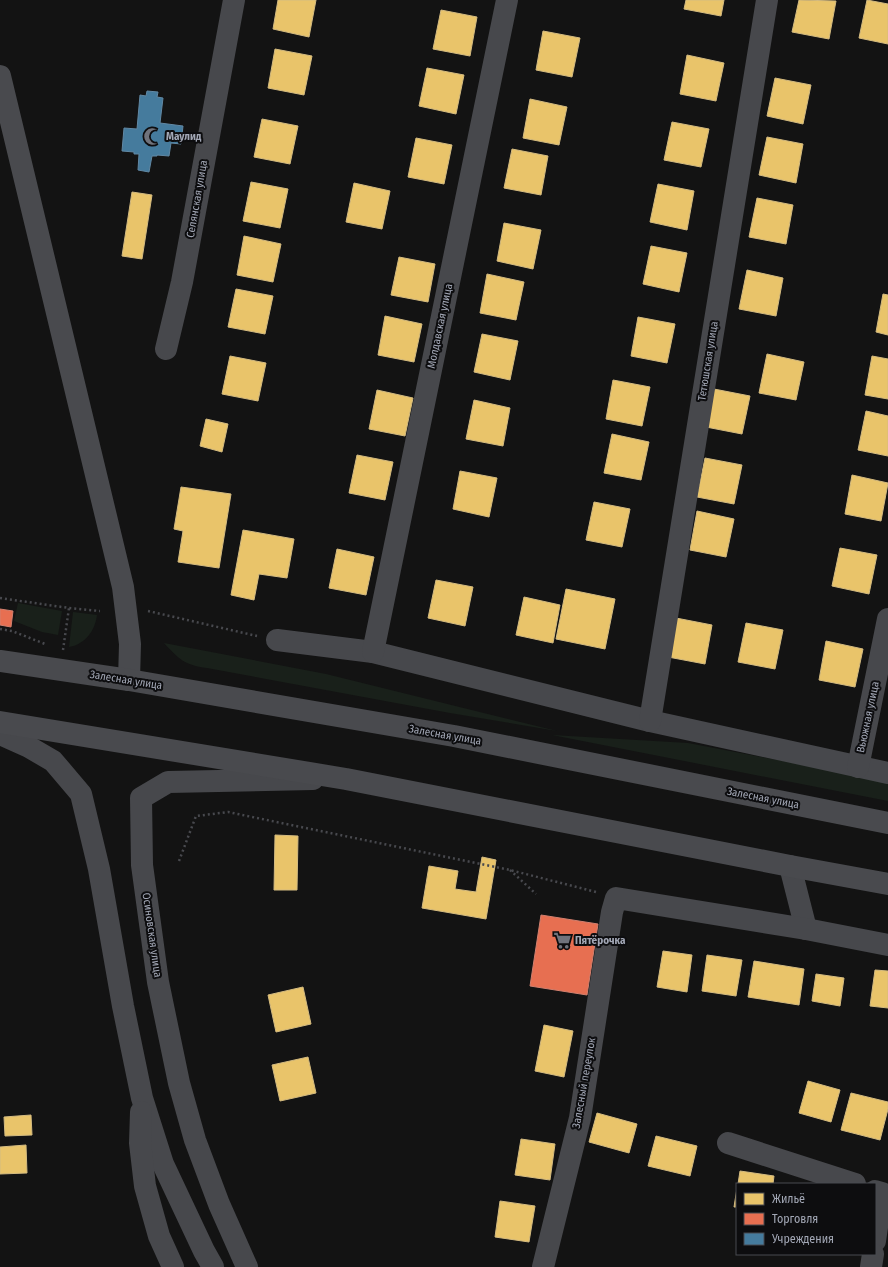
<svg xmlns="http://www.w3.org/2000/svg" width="888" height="1267" font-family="'Fira Sans Condensed',sans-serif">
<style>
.green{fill:#19201a}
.homes{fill:#e9c46a;stroke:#d4bb80}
.shops{fill:#e76f51;stroke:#d2806f}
.public{fill:#457b9d;stroke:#6188a4}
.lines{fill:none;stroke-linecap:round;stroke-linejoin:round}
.path{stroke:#48494e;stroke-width:2.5;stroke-dasharray:2 3;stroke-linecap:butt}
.minor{stroke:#47484c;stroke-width:22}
.major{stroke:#494a4e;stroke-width:22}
.labels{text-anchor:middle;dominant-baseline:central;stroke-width:4;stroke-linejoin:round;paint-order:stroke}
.poi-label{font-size:11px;font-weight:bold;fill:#a2a7b5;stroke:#0d0d0f;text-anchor:start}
.street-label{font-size:11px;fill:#a2a7b5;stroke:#0d0d0f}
</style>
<rect width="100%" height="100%" fill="#131313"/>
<!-- green -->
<g class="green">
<polygon points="18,603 62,611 58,635 42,632 14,621"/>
<path d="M73 612 97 615C95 630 86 644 69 647Z"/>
<path d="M164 643 326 674 557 731 450 713 207 668C184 665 179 659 164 643Z"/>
<polygon points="552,735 688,743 888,781 888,801"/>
</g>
<!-- homes -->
<g class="homes">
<polygon points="278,0 316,0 309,37 273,29"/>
<polygon points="686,0 724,0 721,16 684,9"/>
<polygon points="799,0 836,1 829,39 792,32"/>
<polygon points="867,0 888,4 888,44 859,38"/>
<polygon points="441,10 477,17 470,56 433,49"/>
<polygon points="543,31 580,38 572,77 536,70"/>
<polygon points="275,49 312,56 304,95 268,88"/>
<polygon points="687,55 724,63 716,101 680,94"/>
<polygon points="427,68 464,75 456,114 419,106"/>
<polygon points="775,78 811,85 803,124 767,116"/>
<polygon points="530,99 567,107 559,145 523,138"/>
<polygon points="262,119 298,126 290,164 254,157"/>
<polygon points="672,122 709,129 701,167 664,160"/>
<polygon points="767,137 803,144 796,183 759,175"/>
<polygon points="416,138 452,145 444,184 408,177"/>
<polygon points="512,149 548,156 541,195 504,188"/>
<polygon points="251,182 288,189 280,228 243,221"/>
<polygon points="354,183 390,191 382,229 346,222"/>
<polygon points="658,184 694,191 687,230 650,222"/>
<polygon points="132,192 152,195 142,259 122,256"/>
<polygon points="757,198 793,205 786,244 749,237"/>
<polygon points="504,223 541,230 533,269 497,261"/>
<polygon points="244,236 281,244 273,282 237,275"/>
<polygon points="651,246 687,253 679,292 643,284"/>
<polygon points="399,257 435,264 428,302 391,295"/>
<polygon points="747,270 783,278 776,316 739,309"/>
<polygon points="487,274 524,282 516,320 480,313"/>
<polygon points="236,289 273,296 265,334 228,327"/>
<polygon points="883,294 888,295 888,335 876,332"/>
<polygon points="385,316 422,324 414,362 378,355"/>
<polygon points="638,317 675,324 667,363 631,356"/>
<polygon points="482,334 518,341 510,380 474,372"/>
<polygon points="767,354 804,362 796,400 759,393"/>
<polygon points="230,356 266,363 258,401 222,394"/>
<polygon points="872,356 888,359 888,399 865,395"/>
<polygon points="613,380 650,387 642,426 606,419"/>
<polygon points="714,389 750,396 742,434 706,427"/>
<polygon points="377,390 413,398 405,436 369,429"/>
<polygon points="474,400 510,408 503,446 466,439"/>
<polygon points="866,411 888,416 888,456 858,450"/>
<polygon points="206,419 228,424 222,452 200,446"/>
<polygon points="612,434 649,442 641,480 604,473"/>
<polygon points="357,455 393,462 385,500 349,493"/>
<polygon points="705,458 742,465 734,504 697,497"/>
<polygon points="460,471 497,478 489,517 453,509"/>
<polygon points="852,475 888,483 881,521 845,514"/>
<polygon points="181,487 231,494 219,568 178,562 183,531 174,529"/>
<polygon points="594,502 630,509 622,547 586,540"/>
<polygon points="697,511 734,519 726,557 690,550"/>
<polygon points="243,530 294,539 287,578 259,574 254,600 231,595"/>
<polygon points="840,548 877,555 869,594 832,586"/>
<polygon points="337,549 374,557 366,595 329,588"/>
<polygon points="436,580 473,587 465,626 428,618"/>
<polygon points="566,589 615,599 605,649 556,639"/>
<polygon points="524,597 560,605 553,643 516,635"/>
<polygon points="676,618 712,625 705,664 668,657"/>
<polygon points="746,623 783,630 775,669 738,662"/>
<polygon points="826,641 863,649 855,687 819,680"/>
<polygon points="275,835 298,836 297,890 274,890"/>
<polygon points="482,857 496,860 486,919 422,908 429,866 458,871 455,889 476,892"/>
<polygon points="663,951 692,955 687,992 657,987"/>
<polygon points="707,955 742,960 736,996 702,991"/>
<polygon points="754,961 804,969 799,1005 748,997"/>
<polygon points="875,970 888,971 888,1008 870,1006"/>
<polygon points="816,974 844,978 840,1006 812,1001"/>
<polygon points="303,987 311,1024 276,1032 268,995"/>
<polygon points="544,1025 573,1031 564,1077 535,1071"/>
<polygon points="308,1057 316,1093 280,1101 272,1065"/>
<polygon points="808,1081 840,1090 831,1122 799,1113"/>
<polygon points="851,1093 888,1102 888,1109 880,1140 841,1130"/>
<polygon points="597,1113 637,1124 629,1153 589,1142"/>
<polygon points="31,1115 32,1135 5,1136 4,1117"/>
<polygon points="656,1136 697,1146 690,1176 648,1166"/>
<polygon points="521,1139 555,1144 550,1180 515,1175"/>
<polygon points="26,1145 27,1173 0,1174 0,1147"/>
<polygon points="740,1171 774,1176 773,1184 738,1184"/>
<polygon points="737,1188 737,1207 734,1207"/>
<polygon points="500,1201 535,1206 529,1242 495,1237"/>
</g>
<!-- shops -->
<g class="shops">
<polygon points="0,609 13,611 11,627 0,625"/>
<polygon points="541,915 598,924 587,995 530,986"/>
</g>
<!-- public -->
<polygon class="public" points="147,91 158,92 157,97 163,98 160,123 183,126 181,144 171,143 169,156 157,155 157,156 152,156 149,172 138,170 139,154 134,154 134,152 122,151 124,128 137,129 140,95 146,96"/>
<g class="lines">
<!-- path -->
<g class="path">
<polyline points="0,598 69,608 100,611"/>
<polyline points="148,611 257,636"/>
<polyline points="0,629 12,631 45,644"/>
<polyline points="63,650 69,608"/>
<polyline points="179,861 196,816 228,812 510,870 596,892"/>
<polyline points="510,870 536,894"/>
</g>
<!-- minor -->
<g class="minor">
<polyline points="166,349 182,282 234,0"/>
<polyline points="277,640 373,652 650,721 888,773"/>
<polyline points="373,652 507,0"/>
<polyline points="650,721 767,0"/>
<polyline points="0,734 29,747 53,761 81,794 99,869 123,1006 142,1098 163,1164 204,1251 213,1267"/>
<polyline points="858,767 888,619"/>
<polyline points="790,866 806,929"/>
<polyline points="141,1112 140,1143 145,1186 159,1236 173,1267"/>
<polyline points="728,1143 855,1184"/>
<polyline points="875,1191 882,1193 875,1241"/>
<polyline points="247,1267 219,1204 195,1140 179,1083 158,982 142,865 141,798 168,782 313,779"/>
<polyline points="543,1267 580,1118 612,912 616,898 806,929 888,945"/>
<polyline points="871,1267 873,1254"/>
</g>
<!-- major -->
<g class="major">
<polyline points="0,76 123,587 130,644 129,680"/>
<polyline points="0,661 129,680 454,736 888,823"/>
<polyline points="0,722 346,779 790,866 888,884"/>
</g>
</g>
<!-- icons -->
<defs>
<symbol id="mosque-bare" viewBox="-9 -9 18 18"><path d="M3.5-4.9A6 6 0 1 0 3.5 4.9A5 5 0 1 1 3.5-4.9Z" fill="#70737c" stroke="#0d0d0f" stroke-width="2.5" paint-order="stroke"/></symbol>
<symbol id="supermarket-bare" viewBox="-9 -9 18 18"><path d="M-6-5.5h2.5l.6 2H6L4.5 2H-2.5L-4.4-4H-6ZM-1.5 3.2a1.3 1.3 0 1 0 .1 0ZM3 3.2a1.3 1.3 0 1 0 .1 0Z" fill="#70737c" stroke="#0d0d0f" stroke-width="2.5" paint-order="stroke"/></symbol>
</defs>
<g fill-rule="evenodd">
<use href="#mosque-bare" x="140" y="124" width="25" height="25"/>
<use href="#supermarket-bare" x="550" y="928" width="25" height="25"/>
</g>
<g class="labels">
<!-- poi labels -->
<g class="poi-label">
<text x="166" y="136">Маулид</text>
<text x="575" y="940">Пятёрочка</text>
</g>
<!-- street labels -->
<g class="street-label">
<text transform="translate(197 199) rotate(-80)">Селянская улица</text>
<text transform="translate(440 326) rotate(-78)">Молдавская улица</text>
<text transform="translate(708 361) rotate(-81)">Тетюшская улица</text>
<text transform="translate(126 680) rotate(9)">Залесная улица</text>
<text transform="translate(868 717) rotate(-78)">Вьюжная улица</text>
<text transform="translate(445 735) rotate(10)">Залесная улица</text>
<text transform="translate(763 798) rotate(11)">Залесная улица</text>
<text transform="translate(152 935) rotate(82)">Осиновская улица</text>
<text transform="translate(584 1083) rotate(-80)">Залесный переулок</text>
</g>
</g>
<!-- legend -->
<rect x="736" y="1183" width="140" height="72" fill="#0d0d0f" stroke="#494b51"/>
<rect x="744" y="1193" width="20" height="12" fill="#e9c46a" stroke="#494b51"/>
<text x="772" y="1203" font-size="12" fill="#a2a7b5">Жильё</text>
<rect x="744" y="1213" width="20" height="12" fill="#e76f51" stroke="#494b51"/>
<text x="772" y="1223" font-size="12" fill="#a2a7b5">Торговля</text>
<rect x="744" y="1233" width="20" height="12" fill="#457b9d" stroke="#494b51"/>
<text x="772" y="1243" font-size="12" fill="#a2a7b5">Учреждения</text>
</svg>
